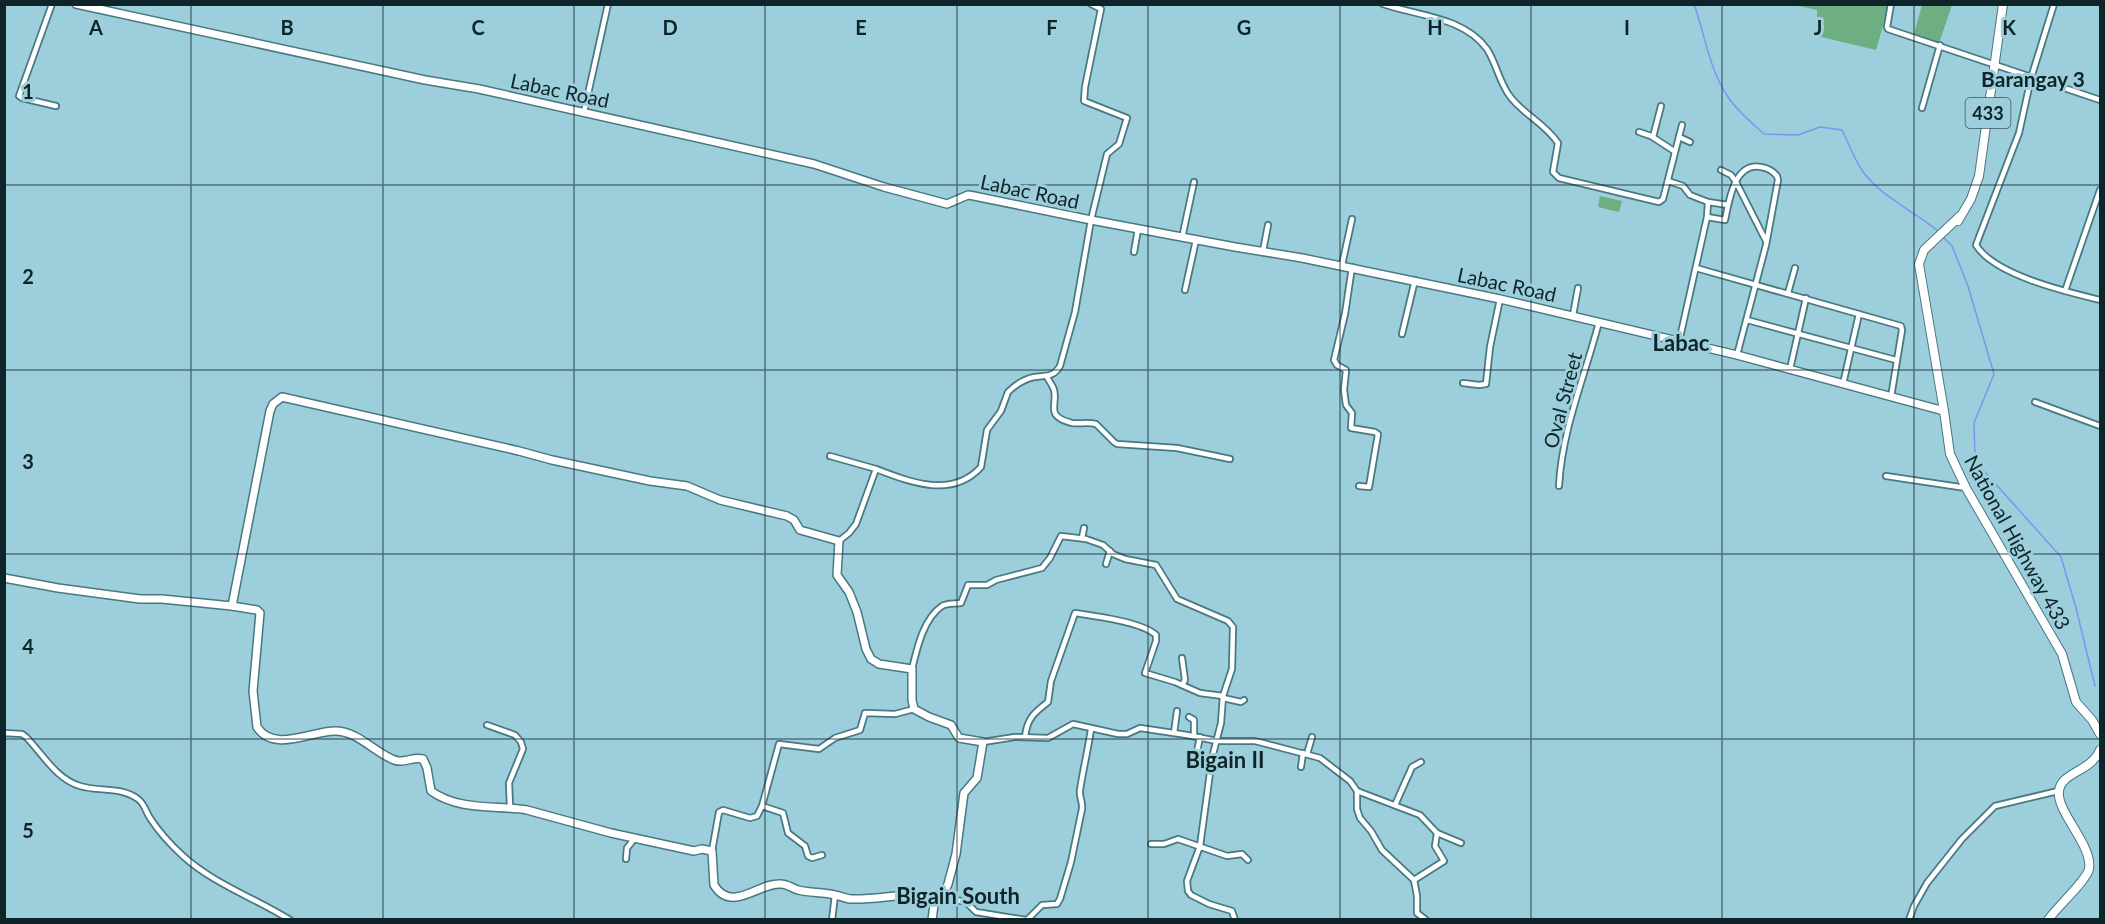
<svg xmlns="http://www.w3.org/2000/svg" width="2105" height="924" font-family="Lato,sans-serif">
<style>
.green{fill:#6daf82}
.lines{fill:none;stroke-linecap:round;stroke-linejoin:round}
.stream{stroke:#8093ee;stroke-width:1.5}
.street-casing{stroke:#477883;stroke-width:8}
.secondary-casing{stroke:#477883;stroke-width:10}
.primary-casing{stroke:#477883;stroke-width:10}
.street{stroke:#fff;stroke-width:4.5}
.secondary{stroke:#fff;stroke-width:7}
.primary{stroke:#fff;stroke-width:8}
.grid{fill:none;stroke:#0f2428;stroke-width:1.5;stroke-opacity:0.55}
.labels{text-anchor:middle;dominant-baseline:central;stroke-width:6;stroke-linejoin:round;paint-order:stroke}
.shield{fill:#9ccfdb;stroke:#39575e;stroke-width:1.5}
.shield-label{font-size:18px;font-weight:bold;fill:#0f2428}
.street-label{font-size:20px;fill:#0f2428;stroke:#9ccfdb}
.neighbourhood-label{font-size:21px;font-weight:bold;fill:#0f2428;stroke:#9ccfdb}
.quarter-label{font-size:22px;font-weight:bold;fill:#0f2428;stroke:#9ccfdb}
.grid-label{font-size:20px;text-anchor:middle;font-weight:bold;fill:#0f2428;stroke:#9ccfdb;stroke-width:6;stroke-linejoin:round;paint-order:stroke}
</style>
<rect width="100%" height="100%" fill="#9ccfdb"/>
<!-- green -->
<g class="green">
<polygon points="1795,5 1889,5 1876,50 1817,36 1817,10"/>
<polygon points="1922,5 1952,5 1939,43 1914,34"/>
<polygon points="1600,196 1622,201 1619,212 1598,207"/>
</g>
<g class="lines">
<!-- stream -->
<g class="stream">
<path d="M1694 4C1705 35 1709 69 1728 97 1737 111 1752 123 1764 134L1798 135 1820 127 1842 130C1849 144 1854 160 1864 173 1883 198 1914 211 1938 231"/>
<polyline points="1943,237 1952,246 1968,286 1994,374 1974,423 1975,461 2061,557 2076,608 2095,686"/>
</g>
<defs>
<g id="street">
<polyline points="52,4 19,96 22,98 56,106"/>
<path d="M1383 4C1418 16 1464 17 1487 49 1496 63 1499 81 1509 95 1521 113 1545 123 1558 143L1553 172 1559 178 1659 202 1663 199 1682 125"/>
<polyline points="1891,4 1887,27 1888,29 2100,100"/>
<path d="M2054 4 2031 78 2019 133 1976 245C1994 275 2067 292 2100 300"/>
<polyline points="1922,108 1940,45"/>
<polyline points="584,112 608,4"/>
<polyline points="1639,132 1651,136 1674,151"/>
<polyline points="1653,137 1661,106"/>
<polyline points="1679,137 1690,142"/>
<polyline points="1721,170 1731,175 1736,182 1766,241"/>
<polyline points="1668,181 1683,186 1690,195 1708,202 1707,217 1679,342"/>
<polyline points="1708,202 1728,205"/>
<path d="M1707 217 1725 220C1729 201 1734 162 1761 167 1767 168 1773 171 1777 176L1778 180 1766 245 1737 355"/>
<polyline points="1182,238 1194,182"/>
<polyline points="1263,251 1268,225"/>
<polyline points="1134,252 1138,229"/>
<polyline points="1342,265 1352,219"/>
<polyline points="1352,267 1345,314 1334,360 1337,365 1346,370 1344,390 1346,405 1352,413 1351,428 1375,432 1378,434 1369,487 1359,486"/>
<polyline points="1696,268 1901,326 1902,330 1891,397"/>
<polyline points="1185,290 1196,240"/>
<polyline points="2065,291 2100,190"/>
<polyline points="1788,293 1795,268"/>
<polyline points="1573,315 1578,288"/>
<polyline points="1747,320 1896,360"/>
<polyline points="1402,334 1415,280"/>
<polyline points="1790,369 1806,298"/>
<path d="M1047 377C1049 381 1053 386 1054 390 1058 405 1044 416 1072 423 1080 424 1088 422 1096 424L1114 442 1117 444 1177 448 1230 459"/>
<polyline points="1463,383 1479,385 1486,384 1490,347 1500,299"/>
<polyline points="1843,384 1859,314"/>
<polyline points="2035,402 2100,426"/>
<polyline points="830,456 876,469"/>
<polyline points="1886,476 1966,488"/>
<path d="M1559 486C1562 429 1585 376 1599 322"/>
<polyline points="1082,538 1084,528"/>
<path d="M839 541 849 533 856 524 876 469C910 482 952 499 981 467L987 430 1001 411 1008 392C1015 385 1025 379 1034 377 1046 375 1053 378 1060 366L1075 312 1091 220 1107 154 1119 144 1127 118 1084 101 1085 87 1101 9 1091 4"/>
<polyline points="1106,564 1110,551"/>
<polyline points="1182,658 1185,680 1182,685"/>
<path d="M912 669C917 649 923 619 942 606 947 603 955 604 961 603L968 585H987L996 580 1042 568 1050 558 1061 536 1086 539 1103 545 1113 554 1125 559 1156 565 1177 599 1228 621 1233 627 1232 669 1223 696 1221 723 1212 758 1200 846 1187 881 1188 891 1191 895 1209 904 1232 911 1235 920"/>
<polyline points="1223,698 1241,702 1244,700"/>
<polyline points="1189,717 1194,720 1194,736"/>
<polyline points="487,725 515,735 521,742 523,749 509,783 510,807"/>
<path d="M4 733 22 734 26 737C42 753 56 779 80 786 99 792 120 786 138 799 144 803 146 812 150 818 159 832 171 845 183 856 214 884 255 898 290 920"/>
<polyline points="1174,733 1177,711"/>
<path d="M1025 737C1027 718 1035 712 1048 702L1051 681 1075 613C1095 616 1142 622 1156 635V641L1145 673 1175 682 1200 693 1223 696"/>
<polyline points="983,742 1015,737 1048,738 1073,724 1118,734 1127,734 1140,728 1187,735 1217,741 1255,741 1320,758 1350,781 1357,791 1357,809 1360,818 1371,831 1382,850 1414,880 1417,896 1417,913 1426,920"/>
<polyline points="1307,754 1312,737"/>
<polyline points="1195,761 1200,737"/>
<polyline points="1301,767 1303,753"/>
<polyline points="1357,791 1420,815 1437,833 1461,843"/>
<polyline points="1395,805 1412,767 1421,762"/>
<polyline points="762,806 783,813 788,833 805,846 808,856 812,858 822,855"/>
<polyline points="1151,844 1164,844 1178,839 1227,856 1242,854 1248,860"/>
<polyline points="712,851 719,812 723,810 750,818 757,816 762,806 779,744 819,749 835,738 860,730 865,713 895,714 914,709"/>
<polyline points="626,859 627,848 635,838"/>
<polyline points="1414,880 1444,861 1435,846 1437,833"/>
<polyline points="940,897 966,902 976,912 1026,920"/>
<polyline points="832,920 835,895"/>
<path d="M1027 920 1042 905 1057 904 1060 899 1071 862 1082 809C1083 802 1079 797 1080 790 1083 770 1088 750 1091 729"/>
<polyline points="1909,920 1914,906 1927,883 1962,839 1995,806 2058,791"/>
</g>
<g id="secondary">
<polyline points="76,4 425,80 479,89 814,164 884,187 947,204 968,195 974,196 1091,220 1235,247 1302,258 1500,299 1737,355 1944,411"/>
<polyline points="4,578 58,588 140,599 162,599 232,606 270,411 273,404 282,397 519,451 552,460 650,481 687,486 720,500 787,516 794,520 800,530 839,541 837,575 849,592 857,612 866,649 871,659 879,664 912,669 912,700 914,709 929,717 951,725 959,738 983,742 977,778 964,793 956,854 948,884 943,895 935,897 932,920"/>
<path d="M232 606 257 610 260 613 253 691 257 727C274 753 311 731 335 731 357 731 373 751 392 759 403 765 412 756 423 759L427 768 431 791C459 811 495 805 527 810L611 833 694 851 702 849 712 851 714 885C732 914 759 882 781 884 787 884 792 888 798 890 810 893 823 892 835 895 841 896 846 899 852 899 880 900 908 891 935 897"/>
</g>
<g id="primary">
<polyline points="1959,217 1924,250 1919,264 1944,411 1950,454 1966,488 2062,654 2076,702 2092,720 2100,734"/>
<polyline points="1958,221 1971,199 1979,176 2003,4"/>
<path d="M2048 920C2056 908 2087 880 2089 869 2093 845 2056 812 2059 791 2061 772 2091 772 2100 750"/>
</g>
</defs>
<!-- street casing -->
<use href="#street" class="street-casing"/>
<!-- secondary casing -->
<use href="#secondary" class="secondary-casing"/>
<!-- primary casing -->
<use href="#primary" class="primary-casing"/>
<!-- street -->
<use href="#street" class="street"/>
<!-- secondary -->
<use href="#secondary" class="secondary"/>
<!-- primary -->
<use href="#primary" class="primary"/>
</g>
<!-- grid -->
<path class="grid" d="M191 4V920M383 4V920M574 4V920M765 4V920M957 4V920M1148 4V920M1340 4V920M1531 4V920M1722 4V920M1914 4V920M4 185H2100M4 370H2100M4 554H2100M4 739H2100"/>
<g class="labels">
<!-- shield labels -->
<rect class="shield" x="1965.5" y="98" width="45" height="30" rx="4.5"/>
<g class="shield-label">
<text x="1988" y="113">433</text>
</g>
<!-- street labels -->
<g class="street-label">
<text transform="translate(560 90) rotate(12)">Labac Road</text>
<text transform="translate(1030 191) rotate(12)">Labac Road</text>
<text transform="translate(1507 284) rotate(12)">Labac Road</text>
<text transform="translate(1562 400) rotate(-75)">Oval Street</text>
<text transform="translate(2018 542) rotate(61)">National Highway 433</text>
</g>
<!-- neighbourhood labels -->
<g class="neighbourhood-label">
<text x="2033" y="78">Barangay 3</text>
</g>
<!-- quarter labels -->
<g class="quarter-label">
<text x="1681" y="342">Labac</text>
<text x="1225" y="759">Bigain II</text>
<text x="958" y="895">Bigain South</text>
</g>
</g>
<g class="grid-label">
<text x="96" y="35">A</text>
<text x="287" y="35">B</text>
<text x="478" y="35">C</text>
<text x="670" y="35">D</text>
<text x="861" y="35">E</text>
<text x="1052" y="35">F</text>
<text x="1244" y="35">G</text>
<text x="1435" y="35">H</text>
<text x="1627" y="35">I</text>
<text x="1818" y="35">J</text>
<text x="2009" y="35">K</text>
<text x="28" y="99">1</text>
<text x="28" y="284">2</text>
<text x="28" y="469">3</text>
<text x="28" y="654">4</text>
<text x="28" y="838">5</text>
</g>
<!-- border -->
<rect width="2105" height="924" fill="none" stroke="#0f2428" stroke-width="12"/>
</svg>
